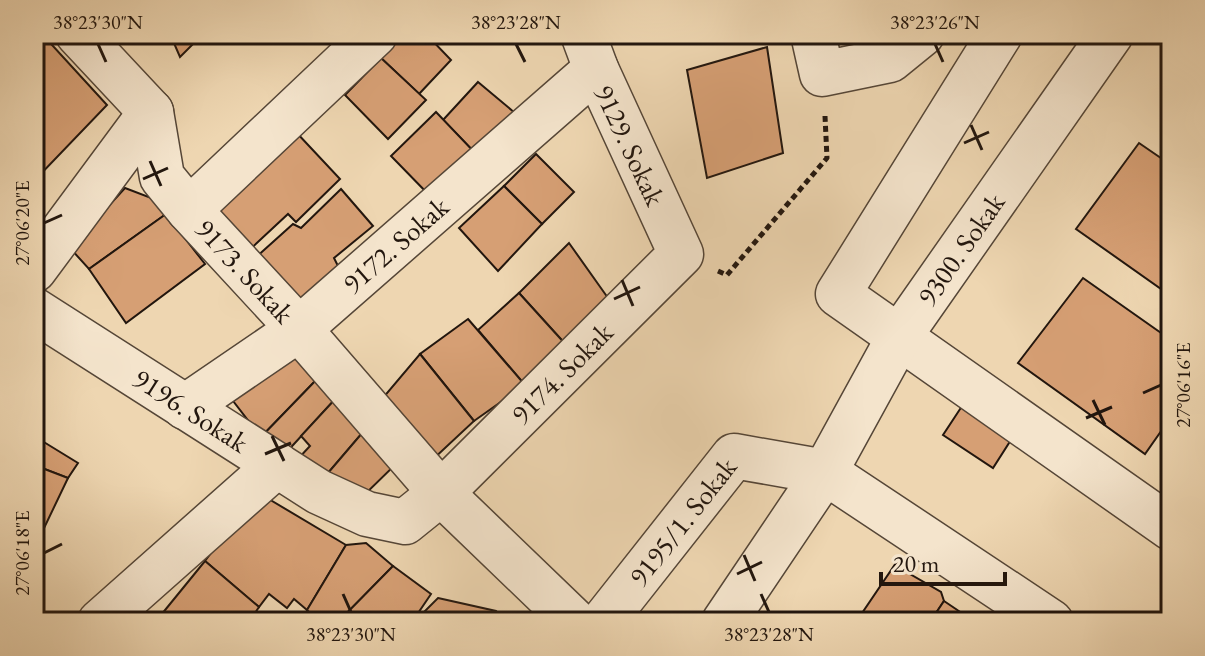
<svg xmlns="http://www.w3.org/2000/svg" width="1205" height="656" font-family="'EB Garamond',serif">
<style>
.building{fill:#d69f74;stroke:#22160e;stroke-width:2}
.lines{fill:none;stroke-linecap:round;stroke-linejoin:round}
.minor-casing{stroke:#554637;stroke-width:47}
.path{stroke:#22160e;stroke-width:5;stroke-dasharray:6 4;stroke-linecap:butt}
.minor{stroke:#f4e4cc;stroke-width:44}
.ticks{fill:none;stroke:#22160e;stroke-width:3}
.labels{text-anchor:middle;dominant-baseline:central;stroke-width:8;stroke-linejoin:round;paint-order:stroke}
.street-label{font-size:28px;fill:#22160e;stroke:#f4e4cc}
.neatline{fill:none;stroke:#22160e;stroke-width:3}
.ticks-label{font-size:20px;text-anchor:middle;fill:#22160e}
</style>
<rect width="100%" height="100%" fill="#eed6b1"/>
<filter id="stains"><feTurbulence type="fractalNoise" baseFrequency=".0025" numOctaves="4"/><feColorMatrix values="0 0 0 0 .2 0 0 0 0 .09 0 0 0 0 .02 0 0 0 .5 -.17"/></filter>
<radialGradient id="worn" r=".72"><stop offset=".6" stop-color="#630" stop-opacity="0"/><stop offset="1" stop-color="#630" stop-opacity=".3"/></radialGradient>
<!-- building -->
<g class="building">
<polygon points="34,34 42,34 107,105 34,181"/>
<polygon points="170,34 203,34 180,57"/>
<polygon points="401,34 426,34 451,60 419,94 381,58"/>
<polygon points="859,34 893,34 862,46"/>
<polygon points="767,47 783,153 707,178 687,70"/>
<polygon points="381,58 426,100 388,139 345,95"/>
<polygon points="478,82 515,113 478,156 443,120"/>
<polygon points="436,112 478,156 433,199 391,156"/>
<polygon points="295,131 340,179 296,222 288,214 243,256 205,216"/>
<polygon points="1139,143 1171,165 1171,296 1076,229"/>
<polygon points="536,154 574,192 542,224 504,186"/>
<polygon points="504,186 542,224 498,271 459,228"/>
<polygon points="125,188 154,199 166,214 89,269 70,248"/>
<polygon points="341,189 373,226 334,258 338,266 296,306 254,259 293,224 301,228"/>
<polygon points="166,214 205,264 126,323 89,269"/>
<polygon points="569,243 613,305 568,347 519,293"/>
<polygon points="1083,278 1171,340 1171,417 1145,454 1018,363"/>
<polygon points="519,293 568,347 525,385 478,330"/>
<polygon points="468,319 525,385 474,421 420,354"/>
<polygon points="294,354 320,376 261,437 230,397"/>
<polygon points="420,354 474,421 430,462 382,399"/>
<polygon points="320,376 338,396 283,456 261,437"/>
<polygon points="338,396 369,425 322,480 297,460 310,446 301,436"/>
<polygon points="966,400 1016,432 993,468 943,435"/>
<polygon points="369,425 398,462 355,504 322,480"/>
<polygon points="34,436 78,463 68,478 34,465"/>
<polygon points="34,465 68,478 34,549"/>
<polygon points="257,492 346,545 307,610 294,599 287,608 269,594 259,607 205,561"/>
<polygon points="366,543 393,566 338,622 319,622 307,610 346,545"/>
<polygon points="898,560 910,574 941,592 944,601 930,622 856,622"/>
<polygon points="205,561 259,607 249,622 168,622 161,615"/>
<polygon points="393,566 431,594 412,622 338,622"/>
<polygon points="438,598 496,611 506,622 417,622 416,620"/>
<polygon points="944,601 975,622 930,622"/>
</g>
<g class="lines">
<defs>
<g id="minor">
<path id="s1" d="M78 34 151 112 162 177 189 210 299 329 441 493 575 622"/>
<polyline points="813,34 822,74 890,60 922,34"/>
<polyline points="1000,34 838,294 1171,528"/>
<polyline points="189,210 375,34"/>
<polyline points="34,270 151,112"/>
<path id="s2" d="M34 310 319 492 367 514 405 522 441 493 681 254 596 69 583 34"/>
<path id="s3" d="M185 407 299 329 596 69"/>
<polyline points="100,622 277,465"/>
<path id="s4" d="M603 622 734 456 825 472 1051 622"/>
<path id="s5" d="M724 622 825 472 899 337 1111 34"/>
</g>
</defs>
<!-- minor casing -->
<use href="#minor" class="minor-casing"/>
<!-- path -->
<polyline class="path" points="718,271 727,275 827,158 825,116"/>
<!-- minor -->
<use href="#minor" class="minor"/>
</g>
<!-- ticks -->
<path class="ticks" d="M98 44 106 62M516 44 525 62M935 44 943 62M971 125 982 150M964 143 989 132M150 161 161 186M143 179 168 168M44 223 62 215M622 280 633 306M614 299 640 287M1143 393 1161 385M1093 400 1105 425M1086 418 1112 407M272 436 284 461M265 454 291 443M44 553 62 544M744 555 755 581M737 574 762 562M343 594 351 612M761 594 769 612"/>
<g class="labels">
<!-- street labels -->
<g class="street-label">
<text transform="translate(630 145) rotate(65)">9129. Sokak</text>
<text stroke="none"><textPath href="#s3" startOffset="266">9172. Sokak</textPath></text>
<text stroke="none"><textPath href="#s5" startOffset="442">9300. Sokak</textPath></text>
<text stroke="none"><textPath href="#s1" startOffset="298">9173. Sokak</textPath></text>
<text stroke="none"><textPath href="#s2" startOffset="646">9174. Sokak</textPath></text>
<text stroke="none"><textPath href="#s2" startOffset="186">9196. Sokak</textPath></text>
<text stroke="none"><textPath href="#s4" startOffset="128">9195/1. Sokak</textPath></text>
</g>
</g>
<!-- margin -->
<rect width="1205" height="656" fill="none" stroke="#eed6b1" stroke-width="88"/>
<!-- scale -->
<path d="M881 572v12h124v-12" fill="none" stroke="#22160e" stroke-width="4"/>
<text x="893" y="572" font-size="24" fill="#22160e" stroke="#f4e4cc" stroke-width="6" paint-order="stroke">20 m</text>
<rect x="44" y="44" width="1117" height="568" class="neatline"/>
<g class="ticks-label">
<text x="98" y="29">38°23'30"N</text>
<text x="516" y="29">38°23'28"N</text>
<text x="935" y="29">38°23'26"N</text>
<text transform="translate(22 223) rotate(-90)" y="7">27°06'20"E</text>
<text transform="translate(1183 385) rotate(-90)" y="7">27°06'16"E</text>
<text transform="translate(22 553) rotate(-90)" y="7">27°06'18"E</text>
<text x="351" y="641">38°23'30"N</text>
<text x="769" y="641">38°23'28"N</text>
</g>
<rect width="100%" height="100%" filter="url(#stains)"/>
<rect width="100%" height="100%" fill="url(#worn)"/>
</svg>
